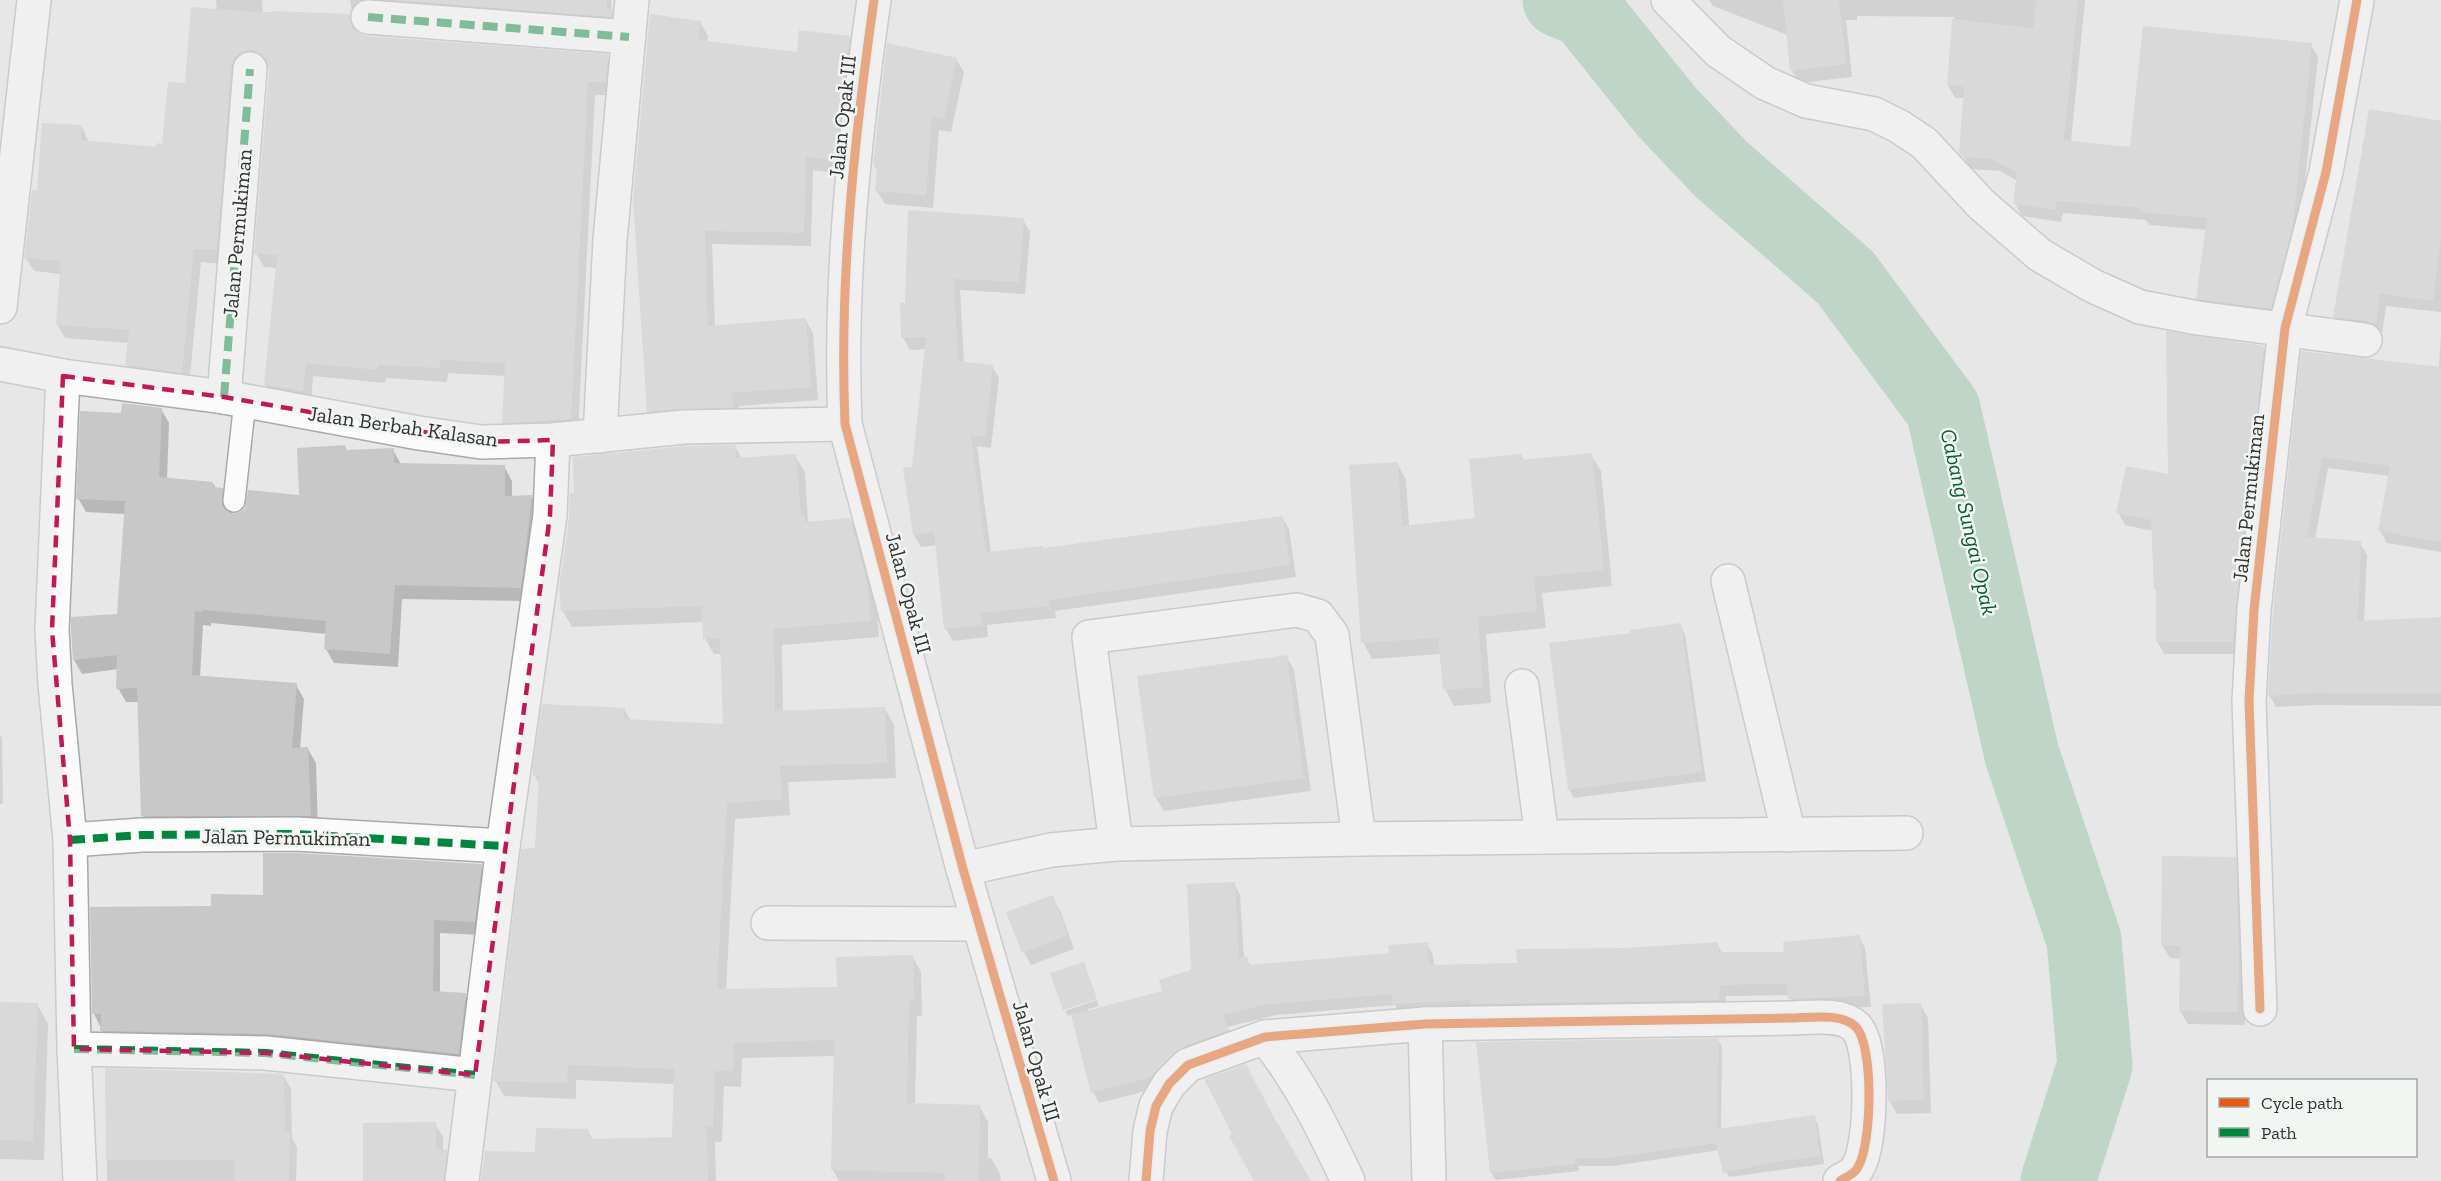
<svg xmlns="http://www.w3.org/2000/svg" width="2441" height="1181" font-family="'Zilla Slab',serif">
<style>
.shadow{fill:#0003}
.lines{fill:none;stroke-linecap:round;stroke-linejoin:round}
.river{stroke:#90bea2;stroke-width:75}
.building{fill:#c7c8c7}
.service-casing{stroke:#a8a9a8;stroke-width:24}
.minor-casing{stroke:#a8a9a8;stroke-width:36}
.service{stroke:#fbfbfb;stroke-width:21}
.minor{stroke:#fbfbfb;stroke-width:33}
.quiet{stroke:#00873e;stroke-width:8;stroke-dasharray:15 8;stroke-linecap:butt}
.cycleway-casing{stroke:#f2f6f3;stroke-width:13}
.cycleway{stroke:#e8590c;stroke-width:9}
.marked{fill:none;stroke:#c2185b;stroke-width:4.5;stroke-dasharray:12 8;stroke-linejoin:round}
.labels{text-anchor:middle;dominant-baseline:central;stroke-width:5;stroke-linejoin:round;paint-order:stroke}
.street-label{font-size:21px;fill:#303130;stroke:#f2f6f3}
.water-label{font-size:22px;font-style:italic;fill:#075a35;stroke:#f2f6f3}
</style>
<rect width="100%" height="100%" fill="#e6e7e6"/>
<!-- shadow -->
<g class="shadow">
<polygon points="216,0 262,0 263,12 349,16 358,34 366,37 607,56 615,69 613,95 595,95 578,433 511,436 503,422 506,376 448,373 447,382 386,378 385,383 313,376 311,404 274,399 266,385 277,268 264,267 256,253 270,67 261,64 224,264 201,262 189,386 135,379 127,365 129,343 65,338 57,324 61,274 34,271 26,258 39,192 82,127 89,143 158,148 163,145 217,11"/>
<polygon points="350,0 611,0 612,10 618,21 357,20 352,12"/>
<polygon points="1709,0 2085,0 2071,142 2131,149 2311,45 2318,57 2299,238 2277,321 2205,311 2198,298 2207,230 2149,225 2146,220 2063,213 2061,222 2022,216 2015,203 2018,181 2000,171 1971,169 1961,153 1965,98 1955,98 1948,85 1954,17 1857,16 1857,20 1846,20 1852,77 1799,83 1792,70 1788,35 1713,6"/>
<polygon points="700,22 708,36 707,42 798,54 849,37 857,51 843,174 813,170 811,246 712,244 715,327 805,319 813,333 818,400 739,406 740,420 656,425 648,411"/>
<polygon points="956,59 964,72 951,132 939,130 933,208 885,204 877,191 878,172 874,165"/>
<polygon points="2441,123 2441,312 2386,306 2382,335 2341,328 2334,317"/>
<polygon points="1023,220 1030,232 1025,294 960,290 964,363 992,366 999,378 991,448 977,446 991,553 1044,550 1282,517 1289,529 1296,577 1055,611 1056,618 987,625 988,637 953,641 946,629 937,545 921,547 914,535 905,470 913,469 926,349 910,350 903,338 906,305"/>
<polygon points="2441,333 2441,552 2387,543 2380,531 2389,476 2328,468 2315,539 2360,543 2367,555 2364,622 2440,618 2441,616 2441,706 2318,705 2276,707 2270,696 2303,352 2439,368"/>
<polygon points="2263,347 2271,360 2240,654 2164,654 2157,641 2158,593 2156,589 2153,531 2125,525 2118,512 2170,476"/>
<polygon points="161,409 169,423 167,479 213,483 216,489 222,489 230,504 232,515 300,497 345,447 347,451 393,450 401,464 504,466 512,481 512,497 531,496 539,510 528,601 402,599 398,667 334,663 326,649 326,634 211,623 211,626 203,625 200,677 296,685 304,699 300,749 308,749 316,763 318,830 151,830 143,816 139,702 126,702 118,688 118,669 82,674 74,660 118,615 125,514 86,512 78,498 122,415"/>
<polygon points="735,446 742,459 795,456 805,472 808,523 850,519 859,535 876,599 879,637 782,645 783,712 885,709 894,725 896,778 788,782 790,815 735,819 726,991 838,989 912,956 921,972 922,1016 917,1016 915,1105 979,1106 988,1122 988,1158 991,1158 1000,1174 1001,1181 839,1181 833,1170 836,1056 742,1058 741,1087 724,1086 722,1142 715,1142 716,1181 482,1181 588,1131 593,1140 673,1139 675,1084 576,1080 576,1099 504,1096 495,1080 537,849 540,786 535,776 624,709 631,721 725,726 722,654 714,654 705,638 704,622 572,627 563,611"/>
<polygon points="1521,455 1524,461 1591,455 1601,471 1612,586 1542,593 1546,628 1486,634 1491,703 1454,706 1445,689 1441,654 1372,659 1363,642 1397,463 1406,480 1409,526 1477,519"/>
<polygon points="1680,625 1685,634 1706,781 1574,798 1569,789 1632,634"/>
<polygon points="1286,656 1294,670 1311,791 1164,811 1156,798"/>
<polygon points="0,735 2,738 3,804 0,804"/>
<polygon points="2235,858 2243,872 2246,957 2245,1025 2188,1024 2180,1011 2181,959 2170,958 2162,945"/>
<polygon points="481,865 489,878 482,935 440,933 440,993 465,995 473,1008 466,1067 109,1044 94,1014 212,908"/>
<polygon points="1234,884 1240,895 1244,958 1246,958 1251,966 1391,955 1427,944 1433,955 1434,967 1518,964 1627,949 1717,944 1722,953 1785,953 1859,937 1865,948 1871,1007 1796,1010 1789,995 1726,996 1725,1011 1400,1015 1395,1005 1276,1015 1227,1027 1234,1042 1184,1053 1173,1033 1163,1037 1172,1072 1158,1088 1099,1103 1093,1092 1073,1014 1068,1016 1065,1011 1097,1000 1099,1006 1088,1009 1088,1012 1164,992 1192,971"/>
<polygon points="1052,897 1060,910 1074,949 1031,965 1024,952"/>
<polygon points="0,1003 37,1004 48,1024 44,1160 0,1159"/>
<polygon points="1920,1004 1928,1018 1931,1113 1897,1114 1889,1100"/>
<polygon points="1718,1039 1722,1047 1721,1130 1814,1117 1818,1124 1824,1164 1729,1177 1724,1169 1720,1150 1613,1166 1578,1166 1579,1171 1496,1180 1491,1172"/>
<polygon points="107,1070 283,1075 291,1089 292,1138 297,1147 296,1181 107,1181"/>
<polygon points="435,1124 443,1137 443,1151 446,1151 454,1164 452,1181 364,1181"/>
</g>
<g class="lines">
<!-- river -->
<polyline class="river" points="1560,0 1585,10 1667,112 1721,169 1845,277 1943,409 2022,755 2084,940 2095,1065 2058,1181"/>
</g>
<!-- building -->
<g class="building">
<polygon points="392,0 606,0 607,8 612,9 612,17"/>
<polygon points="1783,0 1839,0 1846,64 1790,71"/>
<polygon points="2036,0 2078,0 2064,140 2130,147 2143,26 2312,43 2293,225 2271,309 2196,299 2207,218 2140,212 2141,208 2056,201 2055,210 2013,204 2017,173 1992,159 1963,157 1959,153 1964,87 1947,85 1952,19 2033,28"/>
<polygon points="191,7 271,13 271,11 350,14 351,26 358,33 367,36 608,54 606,82 588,82 571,419 502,423 505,363 440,360 440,368 378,365 378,370 306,363 303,391 264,385 277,255 254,254 269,70 267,60 261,54 252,50 241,52 235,58 231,67 217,250 194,249 182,373 125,365 129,330 56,325 61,261 24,258 32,190 37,190 42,123 82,125 81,140 156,147 157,143 162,144 168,82 185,83"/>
<polygon points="650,14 701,21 699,40 797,52 799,30 850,36 835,161 806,157 804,233 705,231 708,326 806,318 811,387 732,393 733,407 647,412 633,199"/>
<polygon points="887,43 957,58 944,120 932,117 926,195 875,191 877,166 873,165"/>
<polygon points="2369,109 2441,121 2441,239 2433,301 2380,294 2376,325 2367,321 2333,317"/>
<polygon points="908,210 1024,218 1019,282 954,279 958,361 993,365 985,436 971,435 986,552 1043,546 1043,548 1283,516 1290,565 1049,600 1050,606 981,613 982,625 944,629 934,532 913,535 903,468 912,467 926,337 901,338 900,303 905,303"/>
<polygon points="2166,331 2264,346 2233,642 2156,642 2156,590 2154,590 2151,520 2116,513 2126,466 2168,474"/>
<polygon points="2301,351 2441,367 2441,542 2378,531 2390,466 2322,457 2307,537 2361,541 2358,621 2441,617 2441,694 2310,693 2268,696 2273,612"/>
<polygon points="122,403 162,408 159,477 213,482 213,487 223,488 222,506 232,514 240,512 245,508 248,490 299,495 297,448 345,445 346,450 394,448 394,463 505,465 505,496 532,495 521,588 395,585 390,654 324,649 326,621 203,610 203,612 195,611 192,675 297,683 292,748 308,747 311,816 141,816 137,688 116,689 117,655 73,660 71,630 71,617 117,614 125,501 76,499 80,411 121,413"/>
<polygon points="736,445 736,458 796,454 801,515 805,515 805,522 850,518 867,582 871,621 774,629 775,711 885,707 887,763 780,766 782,799 727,803 717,989 837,987 836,957 913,955 914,1001 909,1001 907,1103 980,1105 979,1181 945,1181 944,1173 831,1170 834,1040 734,1043 733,1071 715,1071 713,1127 707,1126 708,1181 481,1181 485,1151 535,1152 536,1128 589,1129 589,1139 672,1137 674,1069 568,1065 567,1083 493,1081 521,849 535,848 539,777 533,776 533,765 542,704 625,708 624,719 723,724 720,638 703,639 702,606 561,611 559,588 569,518 570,493 574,493 573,457 685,446"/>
<polygon points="1592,453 1604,570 1534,577 1537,611 1478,617 1483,687 1443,690 1438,638 1361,643 1349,465 1398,462 1402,526 1475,518 1469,459 1521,454 1522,460"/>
<polygon points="1681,623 1702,772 1568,790 1549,643 1631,633 1630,630"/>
<polygon points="1287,655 1304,778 1154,798 1137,676"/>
<polygon points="263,853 296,853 482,864 475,922 434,920 433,991 466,993 459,1054 268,1034 100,1031 101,1014 92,1014 90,907 211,906 211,894 263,895"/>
<polygon points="2162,856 2236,857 2239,943 2238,1012 2179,1011 2180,946 2161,945"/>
<polygon points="1235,882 1239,958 1247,956 1249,965 1389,953 1388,945 1428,942 1429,965 1517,963 1516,949 1627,948 1718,942 1719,952 1784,952 1783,942 1860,935 1865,996 1788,999 1787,984 1721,985 1719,1000 1471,1004 1470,1000 1392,1004 1392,994 1269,1004 1222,1015 1229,1030 1181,1048 1151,1077 1091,1093 1071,1015 1162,991 1159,980 1191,970 1187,884"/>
<polygon points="1053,895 1068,935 1022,953 1006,912"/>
<polygon points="1084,962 1097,999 1063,1010 1050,973"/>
<polygon points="0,1002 38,1003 33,1141 0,1140"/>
<polygon points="1921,1003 1924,1100 1888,1101 1882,1004"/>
<polygon points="1719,1038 1717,1129 1815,1115 1820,1156 1771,1163 1723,1173 1716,1143 1608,1158 1575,1158 1575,1164 1490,1173 1476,1042"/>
<polygon points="1246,1064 1271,1112 1311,1181 1254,1181 1229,1136 1232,1134 1204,1079"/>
<polygon points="105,1068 284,1074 285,1132 290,1132 289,1181 234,1181 235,1160 106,1160"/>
<polygon points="436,1122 436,1149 447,1150 444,1181 363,1181 363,1123"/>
</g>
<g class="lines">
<defs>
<polyline id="service" points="234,501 245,401"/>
<g id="minor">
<path d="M874 0C854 140 839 282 845 424L963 869 1054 1181"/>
<polyline points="1668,0 1718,51 1765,83 1806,101 1874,114 1900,127 1924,143 1982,205 2040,255 2093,286 2140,307 2198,318 2365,340"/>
<polyline points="368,17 629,37"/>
<polyline points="0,307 34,0"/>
<polyline points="0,364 63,376 224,397 419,433 481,442 553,440 684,427 845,424"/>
<polyline points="63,376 52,630 55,684 70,840 74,1049 80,1181"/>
<polyline points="224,397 250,69"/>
<polyline points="600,436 610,240 632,0"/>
<polyline points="1728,581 1789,835"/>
<polyline points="1522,686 1542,837"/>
<polyline points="70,840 142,835 296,834 503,846"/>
<polyline points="1116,844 1089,637 1297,610 1318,616 1332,635 1359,839"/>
<polyline points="963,869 1051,850 1116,844 1359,839 1906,833"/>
<polyline points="768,923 979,924"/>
<polyline points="2260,1009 2249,701 2254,610 2285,328 2326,172 2357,0"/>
<polyline points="1425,1024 1429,1181"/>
<path d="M1265 1037C1301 1083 1323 1128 1348 1181"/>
<polyline points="74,1049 266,1053 475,1075"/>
<polyline points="462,1181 503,846 550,515 553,440"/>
<path d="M1146 1181 1150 1131 1156 1106 1169 1084 1188 1065 1265 1037 1425 1024 1788 1018C1808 1018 1841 1012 1856 1027 1874 1046 1872 1144 1858 1167 1855 1174 1846 1177 1840 1181"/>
</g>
</defs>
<!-- service casing -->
<use href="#service" class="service-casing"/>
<!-- minor casing -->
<use href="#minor" class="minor-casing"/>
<!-- service -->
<use href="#service" class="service"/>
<!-- minor -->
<use href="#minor" class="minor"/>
<!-- quiet -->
<g class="quiet">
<polyline points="368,17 629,37"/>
<polyline points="224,397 250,69"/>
<polyline points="70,840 142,835 296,834 503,846"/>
<polyline points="74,1049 266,1053 475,1075"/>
</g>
<defs>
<g id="cycleway">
<path d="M874 0C854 140 839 282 845 424L963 869 1054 1181"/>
<polyline points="2260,1009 2249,701 2254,610 2285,328 2326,172 2357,0"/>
<path d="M1146 1181 1150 1131 1156 1106 1169 1084 1188 1065 1265 1037 1425 1024 1788 1018C1808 1018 1841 1012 1856 1027 1874 1046 1872 1144 1858 1167 1855 1174 1846 1177 1840 1181"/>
</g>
</defs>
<!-- cycleway casing -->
<use href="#cycleway" class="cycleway-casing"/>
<!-- cycleway -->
<use href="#cycleway" class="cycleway"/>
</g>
<!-- marked area -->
<path d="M0 0H2441V1181H0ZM63 376 224 397 481 442 553 440 550 515 475 1075 266 1053 74 1049 70 840 52 630Z" fill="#e6e7e6" fill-opacity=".55" fill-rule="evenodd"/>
<path class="marked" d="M63 376 224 397 481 442 553 440 550 515 475 1075 266 1053 74 1049 70 840 52 630Z"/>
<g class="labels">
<!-- street labels -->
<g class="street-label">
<text transform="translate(842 117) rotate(-84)">Jalan Opak III</text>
<text transform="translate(237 233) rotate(-85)">Jalan Permukiman</text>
<text transform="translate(403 426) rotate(8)">Jalan Berbah Kalasan</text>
<text transform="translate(2248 498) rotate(-84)">Jalan Permukiman</text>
<text transform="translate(909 593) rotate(75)">Jalan Opak III</text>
<text transform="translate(286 837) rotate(1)">Jalan Permukiman</text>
<text transform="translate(1037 1061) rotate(74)">Jalan Opak III</text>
</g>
<!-- water labels -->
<g class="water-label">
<text transform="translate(1969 522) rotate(77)">Cabang Sungai Opak</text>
</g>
</g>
<!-- legend -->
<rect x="2207" y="1079" width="210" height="78" fill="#f2f6f3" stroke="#a4a7a5" stroke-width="1.5"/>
<rect x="2219" y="1098" width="30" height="9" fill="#e8590c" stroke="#a4a7a5" stroke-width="1.5"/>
<text x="2261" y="1109" font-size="18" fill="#303130">Cycle path</text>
<rect x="2219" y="1128" width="30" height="9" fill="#00873e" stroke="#a4a7a5" stroke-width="1.5"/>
<text x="2261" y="1139" font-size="18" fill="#303130">Path</text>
</svg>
